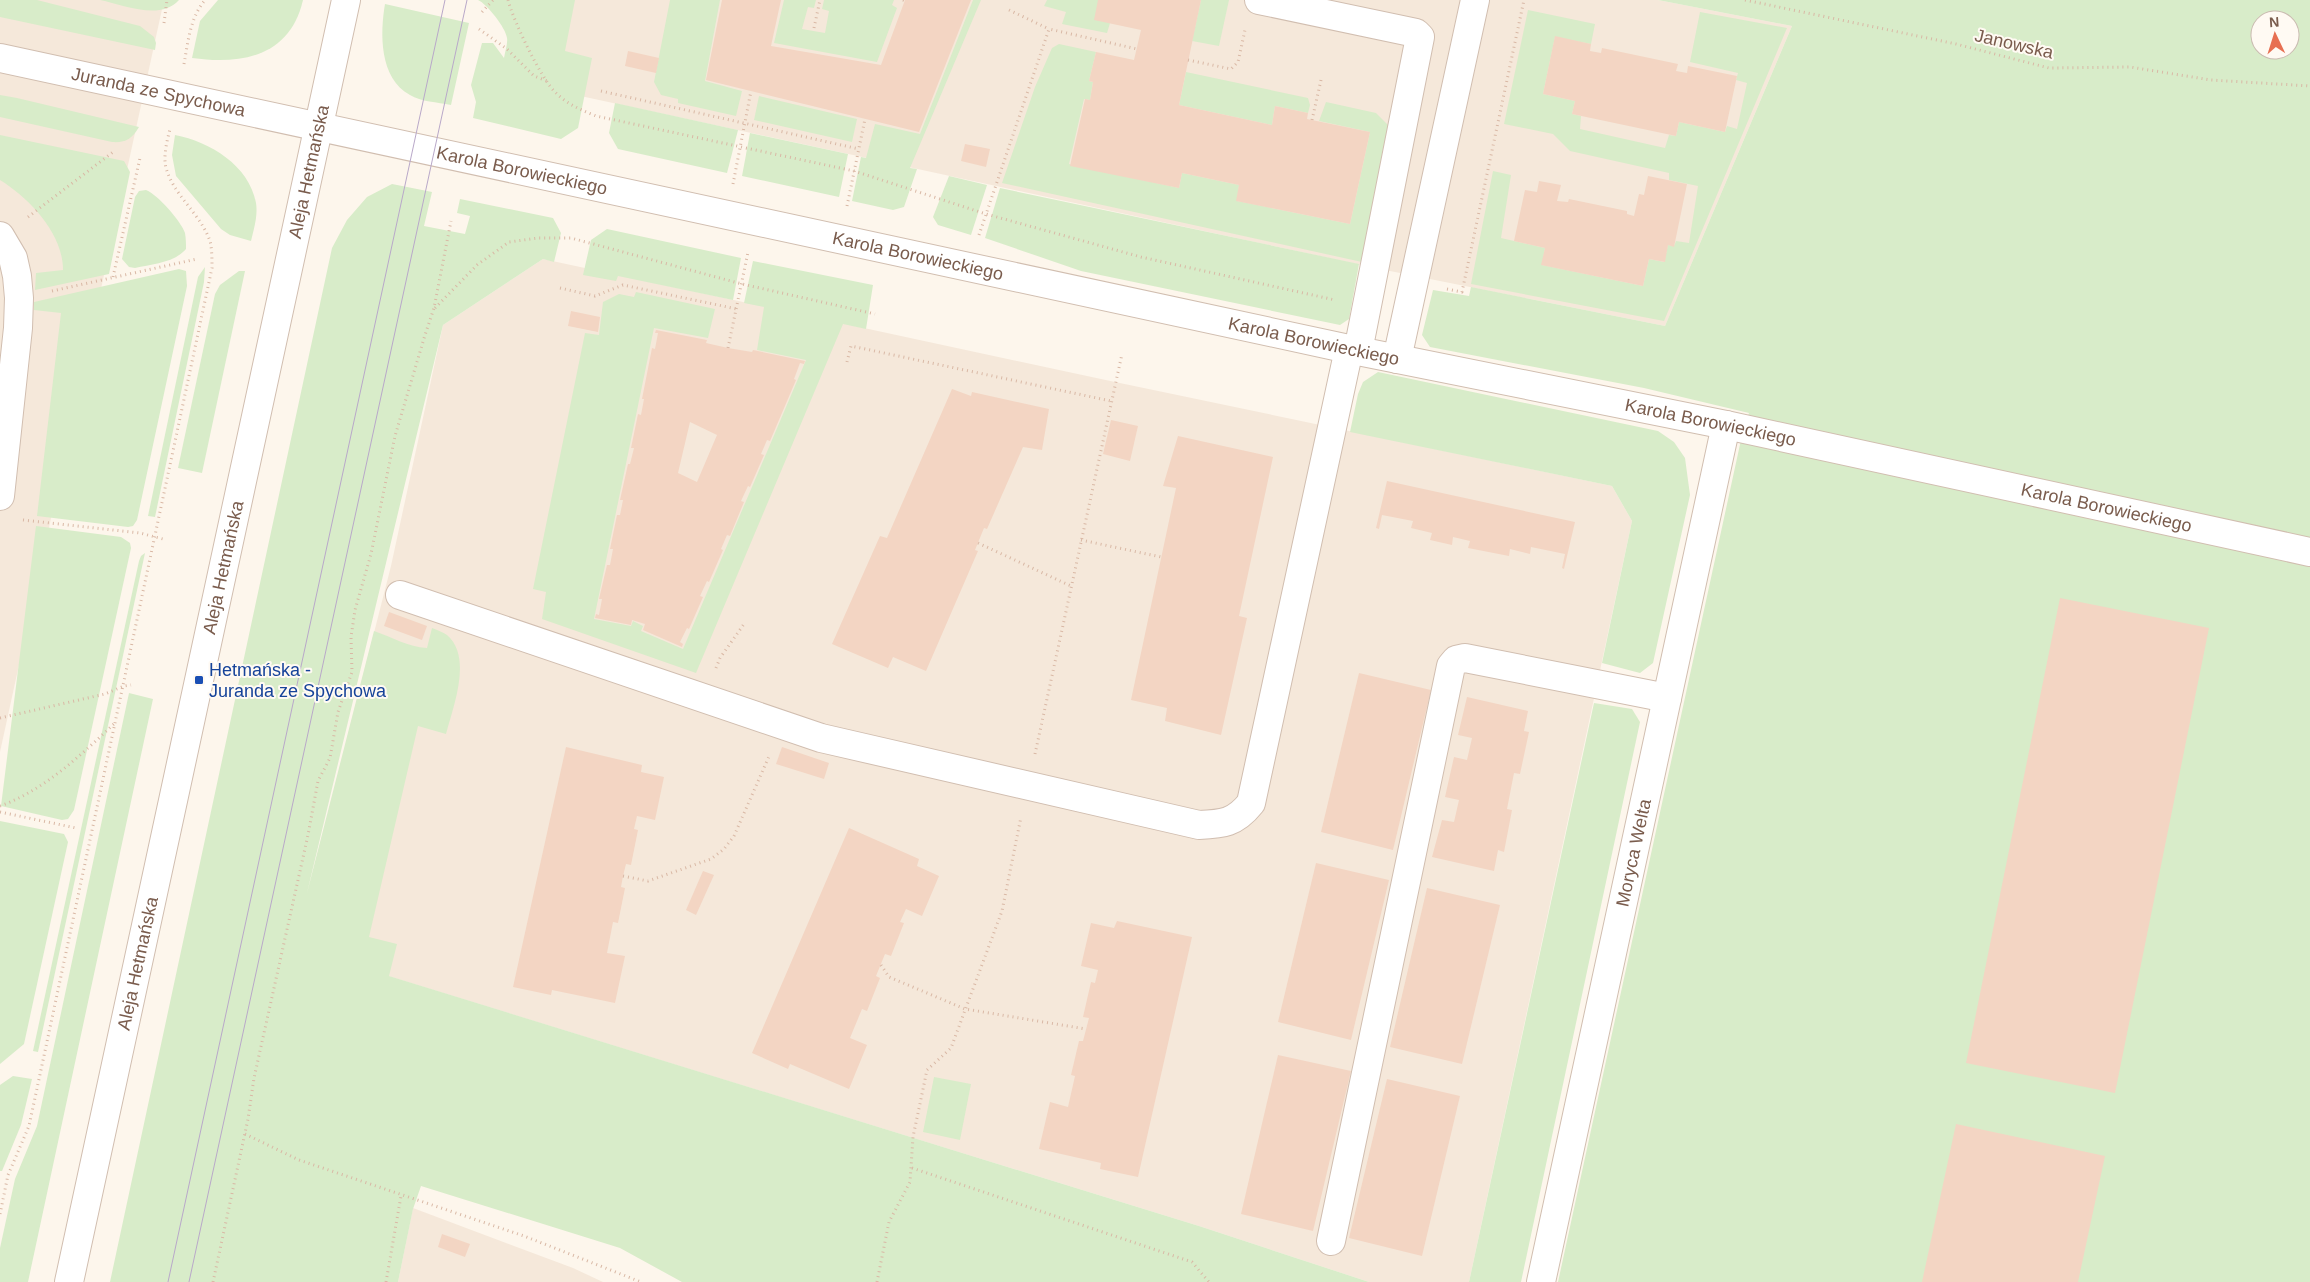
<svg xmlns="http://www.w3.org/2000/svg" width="2310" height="1282" font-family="Helvetica,sans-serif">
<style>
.residential{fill:#f5e8da}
.green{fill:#d8ecc9;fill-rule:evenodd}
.building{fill:#f3d5c3;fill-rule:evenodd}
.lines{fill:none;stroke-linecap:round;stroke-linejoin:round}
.minor-casing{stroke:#d1beb0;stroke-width:30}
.path{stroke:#d9b8a5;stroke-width:3;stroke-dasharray:1 4;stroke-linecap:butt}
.minor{stroke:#fff;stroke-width:28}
.tram{stroke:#b9a8c9;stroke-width:1}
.transit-dot{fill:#1a4fb4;stroke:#fffaf3;stroke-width:2}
.labels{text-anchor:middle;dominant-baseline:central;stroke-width:4;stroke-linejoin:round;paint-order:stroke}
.street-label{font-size:18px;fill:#7a5c4d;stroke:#fffaf3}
.transit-label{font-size:18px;fill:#164399;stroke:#fffaf3;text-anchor:start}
</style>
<rect width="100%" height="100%" fill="#fdf6ec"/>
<!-- residential -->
<g class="residential">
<polygon points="0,0 164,0 0,752"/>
<polygon points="519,0 1658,0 1792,26 1665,326 1375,268 576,95"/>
<polygon points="543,259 1115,382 1612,486 1632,521 1469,1282 1369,1282 1199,1226 294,947 391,566 443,325"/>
<polygon points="413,1208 573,1268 603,1282 398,1282"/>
</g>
<!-- green -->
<g class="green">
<polygon points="0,0 37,0 140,26 154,37 156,43 155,50 0,17"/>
<path d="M100 0H179C160 21 124 5 100 0Z"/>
<path d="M218 0H303C290 56 243 65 192 58L200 21Z"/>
<path d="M478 0H575L565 51 592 58 578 128 561 139 473 118 476 102 471 85 482 43H493L504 58C505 52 508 43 507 38 506 28 487 4 478 0Z"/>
<polygon points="670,0 720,0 705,81 742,91 736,116 678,103 678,99 661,95 654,82"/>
<polygon points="784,0 816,0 814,8 808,7 802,29 825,33 829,11 822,9 824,0 894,0 892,5 897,8 877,62 774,43"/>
<polygon points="973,0 981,0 910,168 917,169 904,207 893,210 852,201 861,157 866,158 875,124 920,134"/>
<polygon points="1047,0 1098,0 1110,23 1107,33 1062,24 1066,12 1044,6"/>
<polygon points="1201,0 1229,0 1219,46 1192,41"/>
<path d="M1658 0H2310V1282H1558L1744 426 1749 413 1644 388 1430 347 1422 335 1433 290 1469 296 1471 287 1665 326 1792 26ZM2260 20H2290V50H2260Z"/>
<path d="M385 4 469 23 451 105C437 102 421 102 410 95 379 78 380 33 385 4Z"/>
<polygon points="1528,10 1595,24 1591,44 1555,37 1543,94 1575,101 1572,114 1581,116 1580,129 1665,148 1669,135 1676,136 1679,122 1725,132 1727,126 1737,129 1747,83 1736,80 1738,73 1690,62 1700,12 1787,28 1664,321 1471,284 1493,171 1511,175 1501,238 1545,248 1542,265 1643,286 1649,259 1664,262 1668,245 1674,246 1676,241 1689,243 1698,186 1669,180 1669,173 1570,151 1553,134 1504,124"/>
<polygon points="1059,44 1096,52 1089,81 1093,82 1090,100 1084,99 1069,164 1179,188 1182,173 1239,185 1237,201 1350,224 1370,132 1319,121 1326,102 1376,113 1389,126 1362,262 1002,183 1035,87 1052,48"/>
<polygon points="1186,72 1308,98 1310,105 1308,113 1275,106 1272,125 1179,105"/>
<path d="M0 95 17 98 139 127C132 139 125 143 112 142L0 117Z"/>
<polygon points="759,96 857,119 852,142 754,120"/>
<polygon points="615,103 738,130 727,173 618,149 609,133"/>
<polygon points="750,133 848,154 839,197 742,176"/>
<path d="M0 135 124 161 130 172 109 274 35 290 36 273 63 270C63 233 29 198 0 180Z"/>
<path d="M175 135C210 142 249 165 256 203 258 216 254 228 251 241L230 235 221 229 176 176 172 155Z"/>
<polygon points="949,176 987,185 971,235 938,225 933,217"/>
<path d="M392 184 432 192 424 226 465 234 470 216 457 213 460 199 553 218 561 233 554 262 543 259 443 325 307 893 374 631C392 637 408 647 427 648L432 628C437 630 443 632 447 635 473 657 453 707 446 734L418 726 369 937 397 944 389 976 1199 1226 1369 1282H682L620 1248 421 1186 413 1209 398 1282H110L332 248 347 220 367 197Z"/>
<polygon points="1000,188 1359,264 1349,319 1340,325 1081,271 985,238"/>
<path d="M146 190C157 194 181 221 185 233 186 239 186 244 186 249 174 263 152 264 135 268L129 267 122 259 135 197 139 191Z"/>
<polygon points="607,229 741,258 733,300 618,276 616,281 583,275 591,240"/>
<polygon points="753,261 873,285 866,329 843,324 696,673 542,619 546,592 533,589 585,333 599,335 603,302 619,294 634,297 636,292 715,309 708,338 654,328 594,619 631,626 633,621 643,626 641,631 683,649 806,360 757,350 764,307 744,303"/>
<polygon points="205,267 204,282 155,517 148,516 198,277"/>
<polygon points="179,269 186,271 187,286 137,520 133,526 128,527 37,516 61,313 34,310 34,302"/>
<polygon points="239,271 245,271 202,473 178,468 215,294 220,285"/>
<polygon points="1378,372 1658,431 1674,442 1685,458 1690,495 1653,663 1640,673 1602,663 1632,521 1612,486 1350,432 1358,394 1363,382"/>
<polygon points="36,526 121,537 130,543 131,548 74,810 68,819 62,820 1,806"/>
<polygon points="145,553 38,1052 33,1051 139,561 141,556"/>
<polygon points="129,693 153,699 28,1282 0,1282 0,1248 15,1179 37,1126"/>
<polygon points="1594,703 1632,709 1640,722 1521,1282 1469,1282"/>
<polygon points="0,821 64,834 68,842 24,1044 0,1064"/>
<polygon points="13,1076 32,1079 21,1125 2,1171 0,1171 0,1085"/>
<polygon points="934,1077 971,1084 960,1140 923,1132"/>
</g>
<!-- building -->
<g class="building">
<polygon points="722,0 781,0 771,46 881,65 905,0 971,0 919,132 706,80"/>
<polygon points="1098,0 1201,0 1179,105 1272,125 1275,106 1308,113 1307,119 1370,132 1350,224 1236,201 1239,185 1182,173 1179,188 1070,166 1085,99 1090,100 1093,82 1089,81 1096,52 1134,60 1141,30 1094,20"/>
<polygon points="1555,36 1591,44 1590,51 1601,53 1602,48 1678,64 1676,71 1687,73 1688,66 1737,76 1725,132 1679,122 1676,136 1572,114 1575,101 1543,94"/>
<polygon points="628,51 659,58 656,73 625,66"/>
<polygon points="965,144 990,149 986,167 961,161"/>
<polygon points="1648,176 1687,184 1674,247 1668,245 1665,262 1649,259 1643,286 1541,265 1545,248 1514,241 1525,190 1537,192 1539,181 1561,185 1557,201 1568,202 1569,199 1627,211 1627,214 1634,216 1639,194 1644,195"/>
<polygon points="571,311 600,317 598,332 568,326"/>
<path d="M656 330 707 340 706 343 728 348 752 352 753 350 805 361 804 364 800 363 794 379 796 380 770 441 767 440 761 454 764 455 750 487 748 486 741 501 744 502 730 536 727 535 721 549 723 550 709 582 707 581 700 596 703 597 689 629 687 628 680 642 683 644 682 647 643 630 645 624 632 620 631 625 595 618 596 614 599 615 602 599H599L607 565H610L613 549H610L617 515H620L623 500H620L628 464H630L634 448H631L638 414 641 415 644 399H642L652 348 655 349 658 333H655ZM690 422 717 435 697 482 678 473Z"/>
<polygon points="952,389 971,396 972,392 1049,409 1042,450 1023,447 987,529 984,528 975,550 978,551 926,671 893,657 888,668 832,644 880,536 887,538"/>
<polygon points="1111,420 1138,426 1130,461 1103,454"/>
<polygon points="1178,436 1273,457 1239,616 1247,618 1221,735 1165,721 1167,708 1131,700 1176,488 1163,486"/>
<polygon points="1387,481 1575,522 1564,569 1562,568 1565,554 1531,547 1530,554 1510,549 1509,556 1468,548 1470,541 1453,537 1452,545 1430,540 1432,533 1411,528 1413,521 1382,515 1379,529 1376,528"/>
<polygon points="2060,598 2209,628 2115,1093 1966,1063"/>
<polygon points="389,612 427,626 422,640 384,626"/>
<polygon points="1359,673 1431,690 1393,850 1321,832"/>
<polygon points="1467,697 1528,711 1524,731 1529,732 1520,774 1514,773 1507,809 1512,810 1504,852 1498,850 1494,871 1432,857 1442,820 1454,822 1459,800 1445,797 1454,757 1467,760 1472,738 1458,735"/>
<polygon points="566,747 642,765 641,772 664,777 655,820 637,816 634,829 638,830 631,865 626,864 623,876 621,887 625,888 618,923 613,922 607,953 625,956 615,1003 552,990 551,995 513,987"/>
<polygon points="782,747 829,763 824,779 776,764"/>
<polygon points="849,828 919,859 917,866 939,876 922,916 906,909 900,922 904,923 891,956 885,954 876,976 880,978 867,1011 862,1009 850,1038 867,1045 849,1089 790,1064 788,1069 752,1053"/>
<polygon points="1316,863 1389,880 1351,1040 1278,1022"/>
<polygon points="703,871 714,875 696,915 686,910"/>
<polygon points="1427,888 1500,905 1462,1064 1390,1047"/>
<polygon points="1117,921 1192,937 1138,1177 1100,1169 1101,1163 1039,1149 1050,1102 1068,1107 1075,1076 1071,1075 1079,1041 1083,1041 1089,1018 1083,1017 1091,982 1095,983 1098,970 1081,966 1091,923 1114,928"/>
<polygon points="1278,1055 1351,1071 1313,1231 1241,1214"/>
<polygon points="1387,1079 1460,1096 1422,1256 1349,1238"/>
<polygon points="1956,1124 2105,1156 2078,1282 1922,1282"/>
<polygon points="442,1234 470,1244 465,1257 438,1247"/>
</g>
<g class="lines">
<defs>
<g id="minor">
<polyline points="1259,0 1416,33 1420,37 1358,351"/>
<path id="s1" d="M0 58 1358 351 1726 425 2310 552"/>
<polyline points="0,236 13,258 17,276 19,298 18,328 0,496"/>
<polyline points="1397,359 1475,0"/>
<path d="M400 595 821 738 1199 825C1223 824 1235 823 1251 803L1349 349"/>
<polyline points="1331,1241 1451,666 1456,660 1465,658 1667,698"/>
<path id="s2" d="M69 1282 346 0"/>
<path id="s3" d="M1541 1282 1726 425"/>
</g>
</defs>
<!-- minor casing -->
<use href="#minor" class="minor-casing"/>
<!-- path -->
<g class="path">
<path d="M508 0C513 20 541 79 556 93 567 104 581 110 596 116L854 171 986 214 1141 257 1335 300"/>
<polyline points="903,0 905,1"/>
<polyline points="1745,0 1956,44 2049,68 2130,67 2211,80 2310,86"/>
<polyline points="1009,10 1049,29"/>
<polyline points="482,12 493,0"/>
<polyline points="164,23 167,0"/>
<polyline points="814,28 820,0"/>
<polyline points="479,29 507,49 534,76 547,81"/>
<polyline points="1188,60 1231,69 1238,62 1245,30"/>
<path d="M184 64C188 42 190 18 205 0"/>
<polyline points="601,91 859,149"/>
<polyline points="1312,120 1321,80"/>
<polyline points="733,184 751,91"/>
<polyline points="847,206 865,119"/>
<polyline points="28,217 113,152"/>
<polyline points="979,235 1049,29 1137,49"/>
<polyline points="113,277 140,158"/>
<polyline points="560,288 595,296 623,285 737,309"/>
<polyline points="1447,289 1462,292 1524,0"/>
<polyline points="52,291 197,259"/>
<polyline points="435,308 477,265 509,242 538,238 571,238 742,284 875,314"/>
<polyline points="728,348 748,252"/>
<polyline points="847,362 851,346 1111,401"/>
<polyline points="23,520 140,533 163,539"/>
<polyline points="1081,540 1161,557"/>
<polyline points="978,543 1071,586"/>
<polyline points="716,668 720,658 744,624"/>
<polyline points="0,718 105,694 124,686 131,685"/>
<polyline points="1035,754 1122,354"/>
<path d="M0 806C45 790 82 754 116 722"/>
<polyline points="0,812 76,828"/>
<polyline points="623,876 648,881 711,859 724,849 734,836 770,754"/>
<polyline points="881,965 889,977 965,1009 1086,1029"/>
<polyline points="245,1134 299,1160 524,1236 641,1282"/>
<polyline points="912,1168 1192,1262 1209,1282"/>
<path d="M0 1214 8 1175 29 1126 212 268C212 259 212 249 210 241 200 213 174 196 166 168 163 156 167 141 170 129"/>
<polyline points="213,1282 248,1119 254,1078 308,835 318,781 330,758 338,712 352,672 351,637 355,610 371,554 395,436 425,335 434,308 451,221"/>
<polyline points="386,1282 401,1196"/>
<polyline points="877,1282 889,1222 910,1182 913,1137 927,1070 951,1048 1002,911 1021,817"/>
</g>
<!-- minor -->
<use href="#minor" class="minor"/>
<!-- tram -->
<g class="tram">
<polyline points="168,1282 445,0"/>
<polyline points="189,1282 467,0"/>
</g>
</g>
<!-- markers -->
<rect class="transit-dot" x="194" y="675" width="10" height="10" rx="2.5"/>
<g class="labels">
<!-- street labels -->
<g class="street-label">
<text transform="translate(2014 44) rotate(13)">Janowska</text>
<text stroke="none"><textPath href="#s1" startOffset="162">Juranda ze Spychowa</textPath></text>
<text stroke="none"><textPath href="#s1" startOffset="534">Karola Borowieckiego</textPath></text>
<text stroke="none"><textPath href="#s2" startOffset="1136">Aleja Hetmańska</textPath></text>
<text stroke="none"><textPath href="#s1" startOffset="939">Karola Borowieckiego</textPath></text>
<text stroke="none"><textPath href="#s1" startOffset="1344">Karola Borowieckiego</textPath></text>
<text stroke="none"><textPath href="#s1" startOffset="1749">Karola Borowieckiego</textPath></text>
<text stroke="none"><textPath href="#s1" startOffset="2154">Karola Borowieckiego</textPath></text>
<text stroke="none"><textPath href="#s2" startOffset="731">Aleja Hetmańska</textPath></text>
<text stroke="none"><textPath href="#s3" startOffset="439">Moryca Welta</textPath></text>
<text stroke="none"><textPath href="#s2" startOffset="326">Aleja Hetmańska</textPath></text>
</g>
<!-- transit labels -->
<g class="transit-label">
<text x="209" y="670">Hetmańska -<tspan x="209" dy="21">Juranda ze Spychowa</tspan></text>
</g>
</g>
<!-- north arrow -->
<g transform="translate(2275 35) rotate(356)"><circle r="24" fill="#fffaf3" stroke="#cabbb1"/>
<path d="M0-4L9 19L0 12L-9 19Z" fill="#e76f51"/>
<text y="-8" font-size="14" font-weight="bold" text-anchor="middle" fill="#7a5c4d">N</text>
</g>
</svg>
